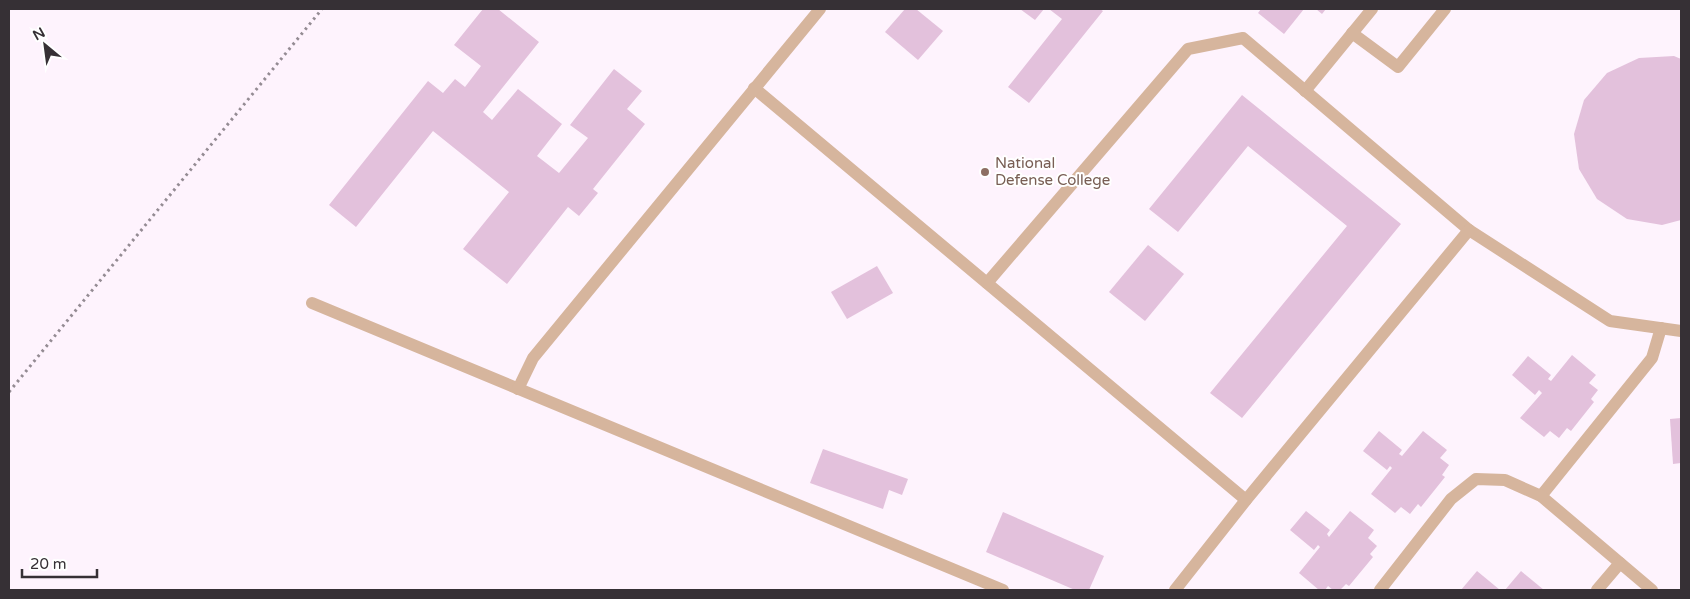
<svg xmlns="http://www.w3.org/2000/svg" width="1690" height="599" font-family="'Varela Round',sans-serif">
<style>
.building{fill:#e3c1dc}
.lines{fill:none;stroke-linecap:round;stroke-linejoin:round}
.path{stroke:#948b93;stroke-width:3;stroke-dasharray:2.5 4;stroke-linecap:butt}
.lane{stroke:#d6b59d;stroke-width:12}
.education-dot{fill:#8d6e63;stroke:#fff;stroke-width:2}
.labels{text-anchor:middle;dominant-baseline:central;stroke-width:4;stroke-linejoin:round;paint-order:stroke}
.education-label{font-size:15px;fill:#785e54;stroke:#fff;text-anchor:start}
</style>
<rect width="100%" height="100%" fill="#fef3fd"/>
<!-- building -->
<g class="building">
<polygon points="483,9 498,9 539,42 483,112 492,120 518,89 562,124 537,156 559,173 588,138 570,125 614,69 642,91 627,109 645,124 593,189 598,193 579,216 568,207 507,284 463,249 509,192 433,131 356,227 329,205 428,81 443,93 455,79 465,87 481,66 454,45"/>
<polygon points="905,9 916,9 943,31 918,60 885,32"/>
<polygon points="1020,9 1044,9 1035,20"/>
<polygon points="1049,9 1100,9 1103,11 1029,103 1008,87 1062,19"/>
<polygon points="1261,9 1304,9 1284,34 1258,13"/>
<polygon points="1316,9 1326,9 1322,14"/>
<polygon points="1674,56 1681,59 1681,220 1662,225 1627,219 1597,199 1579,169 1574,134 1584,100 1607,73 1639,58"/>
<polygon points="1242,95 1401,224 1242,418 1210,393 1347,226 1248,146 1178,232 1149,209"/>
<polygon points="1148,245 1184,274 1145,321 1109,292"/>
<polygon points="877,266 893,293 847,319 831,292"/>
<polygon points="1572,355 1596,375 1589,383 1598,390 1591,399 1594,402 1571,431 1567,428 1559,438 1550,431 1544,437 1520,418 1542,393 1539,390 1535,395 1512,375 1528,356 1551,375 1548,379 1551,381"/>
<polygon points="1681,418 1681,463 1673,464 1670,419"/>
<polygon points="1379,431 1402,450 1399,454 1402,456 1423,431 1447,450 1440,458 1449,465 1442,475 1445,477 1421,507 1418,504 1410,514 1401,507 1395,513 1371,494 1392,468 1390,466 1387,470 1363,451"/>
<polygon points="823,449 908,479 902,495 889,490 883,509 810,483"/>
<polygon points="1306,511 1330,530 1327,534 1329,537 1350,511 1374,530 1368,538 1377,546 1370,554 1373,557 1349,586 1346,584 1340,590 1333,590 1328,586 1325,590 1319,590 1299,573 1320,547 1318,545 1314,550 1290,530"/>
<polygon points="1003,512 1104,556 1089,590 1075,590 986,552"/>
<polygon points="1477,571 1500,590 1461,590"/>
<polygon points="1521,571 1544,590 1505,590"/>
</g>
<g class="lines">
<!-- path -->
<polyline class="path" points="9,392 322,9"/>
<!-- lane -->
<g class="lane">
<polyline points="1352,33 1398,67 1445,9"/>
<polyline points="754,88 1246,500"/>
<polyline points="1305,91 1372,9"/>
<polyline points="987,283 1188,49 1243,38 1469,230 1610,321 1681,331"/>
<polyline points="312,303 1003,590"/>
<polyline points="518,389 533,358 820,9"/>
<polyline points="1541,496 1652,358 1661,328"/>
<polyline points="1175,590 1246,500 1469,230"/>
<polyline points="1380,590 1451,499 1476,479 1505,480 1541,496 1652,590"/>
<polyline points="1597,590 1620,563"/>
</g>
</g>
<!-- markers -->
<circle class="education-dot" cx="985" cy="172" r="5"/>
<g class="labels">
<!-- education labels -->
<g class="education-label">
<text x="995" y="163">National<tspan x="995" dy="17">Defense College</tspan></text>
</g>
</g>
<!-- border -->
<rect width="1690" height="599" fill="none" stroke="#363035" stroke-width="20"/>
<!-- north arrow -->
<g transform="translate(45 45) rotate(331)" stroke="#ffffff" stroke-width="4" paint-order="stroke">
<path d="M0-4L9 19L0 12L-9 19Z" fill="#363035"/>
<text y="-8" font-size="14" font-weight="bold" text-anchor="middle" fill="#363035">N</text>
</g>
<!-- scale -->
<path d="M22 569v8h75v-8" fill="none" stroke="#363035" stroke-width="2.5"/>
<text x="30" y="569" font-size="15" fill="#363035" stroke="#ffffff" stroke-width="4" paint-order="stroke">20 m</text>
</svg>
